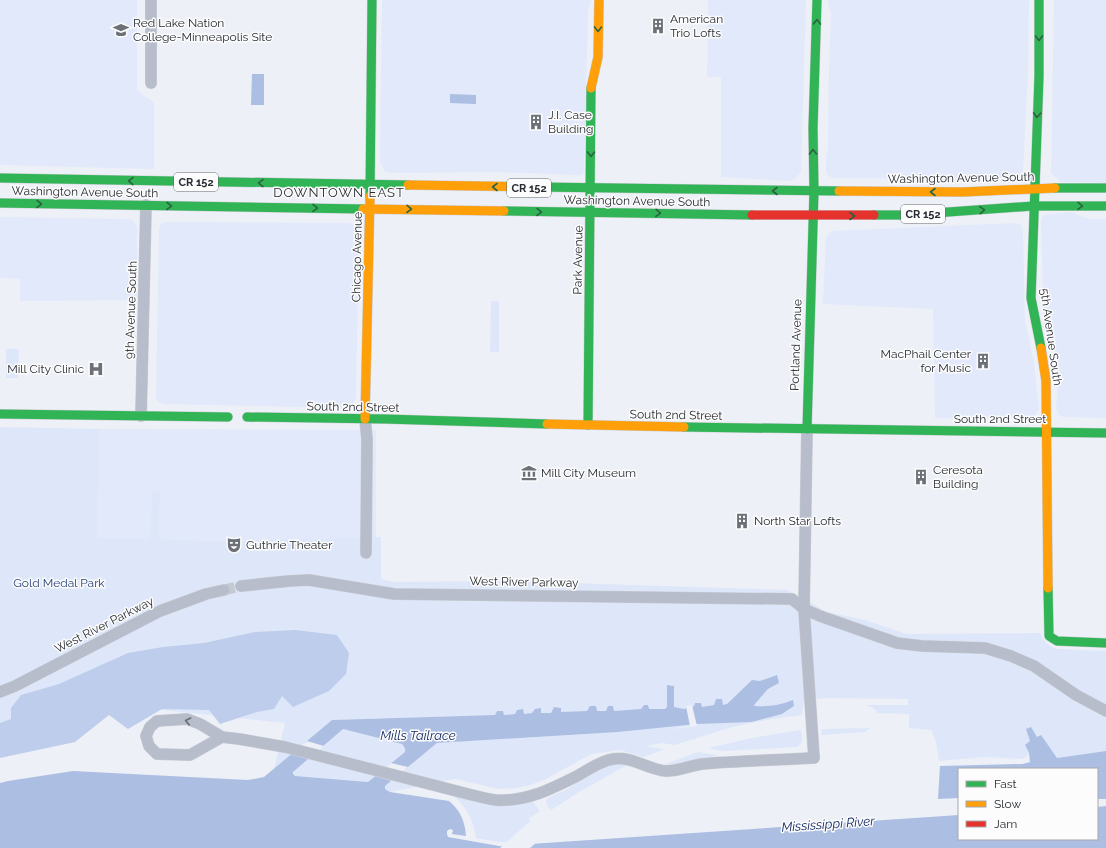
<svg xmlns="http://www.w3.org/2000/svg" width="1106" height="848" font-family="Raleway,sans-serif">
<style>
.built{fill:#e1e9fb}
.green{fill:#dde7f9}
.forest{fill:#becdeb}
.water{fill:#adbee3;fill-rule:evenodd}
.pier{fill:#edf0f7}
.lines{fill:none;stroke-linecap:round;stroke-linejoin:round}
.street-tunnel{stroke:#c5c9d0;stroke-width:11;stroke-dasharray:11 5.5;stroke-linecap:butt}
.street-casing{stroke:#cacdd3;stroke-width:12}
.fast-casing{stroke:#cacdd3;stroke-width:10}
.slow-casing{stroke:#cacdd3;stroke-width:10}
.jam-casing{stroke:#cacdd3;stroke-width:10}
.street{stroke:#b7bdca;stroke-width:11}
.fast{stroke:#30b455;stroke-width:9}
.slow{stroke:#ff9f0a;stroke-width:9}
.jam{stroke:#e5322d;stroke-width:9}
.oneway{stroke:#2b6240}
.oneway2{stroke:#686d76}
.labels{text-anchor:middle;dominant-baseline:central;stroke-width:3;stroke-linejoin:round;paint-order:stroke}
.shield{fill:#fcfcfc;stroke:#676a6f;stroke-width:1}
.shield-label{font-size:11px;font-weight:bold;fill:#272b32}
.poi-label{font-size:12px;fill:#272b32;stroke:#fcfcfc;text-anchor:start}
.street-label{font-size:12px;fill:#272b32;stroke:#fcfcfc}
.park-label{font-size:12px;fill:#253f7b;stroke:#fcfcfc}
.neighbourhood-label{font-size:13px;letter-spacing:1px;fill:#272b32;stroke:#fcfcfc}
.water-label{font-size:13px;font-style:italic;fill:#112963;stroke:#fcfcfc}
</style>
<rect width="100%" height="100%" fill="#edf0f7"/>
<!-- built -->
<g class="built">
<polygon points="0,0 137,0 137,90 154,103 154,169 0,165"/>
<polygon points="382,0 592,0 588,9 584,172 581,175 576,175 495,172 389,173 385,171 380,162"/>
<polygon points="708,0 806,0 801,172 796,178 790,181 721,177 721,77 707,77"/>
<polygon points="828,0 1029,0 1028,71 1023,171 1019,177 1015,179 834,178 830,177 826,172 826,155 828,151 829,66 831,15"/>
<polygon points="1054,0 1106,0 1106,183 1060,182 1051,173"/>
<polygon points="1071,212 1088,219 1106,219 1106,418 1063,417 1058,414 1056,408 1059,373 1056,353 1044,325 1041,222 1043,215"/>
<polygon points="0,217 131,219 136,224 137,229 137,300 20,301 20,279 0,278"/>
<polygon points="166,222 350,223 355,225 359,229 356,399 352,405 346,408 164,404 158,402 156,398 159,228 161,224"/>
<polygon points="1016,223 1021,225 1023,231 1025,321 1034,362 1039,409 1035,415 1030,417 935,418 933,309 823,304 826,237 832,231"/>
<polygon points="99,429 376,430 376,537 221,541 159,539 160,492 152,491 150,539 97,538"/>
</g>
<!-- green -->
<g class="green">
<polygon points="491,301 499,301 499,352 490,352"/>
<polygon points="6,349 19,349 18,378 6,378"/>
<path d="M0 427 99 429 97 538 150 539 152 491 160 492 159 539 221 541 381 537V579L394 582 509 581 787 590 815 605 826 612 865 620 907 634 1040 633C1044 642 1048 646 1057 649L1106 651V751L1056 758 1041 735 1025 745 1029 753 1026 757 1022 759 985 757 939 761 936 741 931 730 909 728V714L877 713C876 708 871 707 866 705H908V699L827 698 804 700 802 715 772 719 732 727 675 745 662 743 646 746 664 749 644 757 622 751 627 749 591 754 546 779 530 785 517 788 498 789 455 779 390 792 385 789V786L437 743 618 732 782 714 794 706 793 700C780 705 769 707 755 706L754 705 768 689 779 683 776 675 760 681 752 680 727 705H723L716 700 714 705 702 707 701 703H695L694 706 684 709 674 707V686L667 685V707L665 709 614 711 613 706 606 711H596L561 712 554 707 551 713H541L540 709H535L532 713 523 714V709L515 714 504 715 503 711H497L495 715 332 720 274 769 285 723 115 705 0 735Z"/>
<polygon points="871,728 864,732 821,735 822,729"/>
<polygon points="343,729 402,744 405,747 405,752 368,782 295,776 293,774 295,770"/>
<path d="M801 730C802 738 804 742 797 747L726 751 715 750 709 748 752 738Z"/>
<polygon points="698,752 716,755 717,756 696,759 682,763 663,765"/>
<path d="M619 763 627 765 579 792 551 810 548 807 546 801C550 795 557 794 564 791 582 780 598 769 619 763Z"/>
<path d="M454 796C484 804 502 808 533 802L540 811 529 818 530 821 507 842H499L476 838C473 819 468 810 454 796Z"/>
</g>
<!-- forest -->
<polygon class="forest" points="295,630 337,635 349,653 346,674 329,691 293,707 282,696 274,709 257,712 220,724 209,710 162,709 128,729 109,715 75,742 0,758 0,723 11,719 11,708 21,695 59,684 128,653 163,647 204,643 255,632"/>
<!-- water -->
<g class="water">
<polygon points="252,74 264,74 264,105 251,105"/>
<polygon points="450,94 476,95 476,104 450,103"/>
<path d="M777 675 779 683 768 689 754 705 755 706C769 707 780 705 793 700L794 706 782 714 751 722 697 724 618 732 437 743 385 786V789L390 792 449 801C460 810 465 821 466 836L452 834 453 830 450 829 447 831V834L448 837 499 846 959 815V839H1097V807L1106 806V848H0V783L8 781 73 771 248 780 264 777 332 720 495 715 497 711H503L504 715 515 714 517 710 523 709 524 714 532 713 535 709 541 708V713H551L554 707 561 708V712L587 711 590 706H596L597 711H606L608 706H613L614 711 641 709 644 705H648L649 709H665L667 707V685L674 686V707L684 709 694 706 695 703H701L702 707 714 705 716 699H722L723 705 727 704 752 680 760 681ZM343 729 402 744 405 748V752L368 782 295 776 293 774V772Z"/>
<polygon points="1031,727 1037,737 1041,735 1057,758 1106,751 1106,799 1097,799 1097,769 959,769 959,798 938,799 940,766 1023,764 1030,762 1029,753 1025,745 1030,741 1026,729"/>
</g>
<!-- pier -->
<g class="pier">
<polygon points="692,705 697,726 661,730 690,726 686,706"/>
<polygon points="307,741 324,746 308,759 290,754"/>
<polygon points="391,763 408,767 392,781 375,776"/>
<polygon points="538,841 530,848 500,848 505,843"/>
</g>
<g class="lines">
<!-- street-tunnel -->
<polyline class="street-tunnel" points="224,590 241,586"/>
<defs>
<g id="street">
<polyline points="151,0 151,83"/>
<polyline points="141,416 146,205"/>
<polyline points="365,419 367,439 366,553"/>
<polyline points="241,586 289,581 309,580 394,594 792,599 804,609 820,616 897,643 922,646 985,648 1011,656 1034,666 1076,695 1106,711"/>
<polyline points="0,692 15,686 160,611 206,594 224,590"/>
<path d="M222 737 190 755 157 754 149 746 146 736 150 727 157 721 187 719 200 724 222 737 239 739 285 747 472 795C480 797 488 799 496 800 526 802 551 789 577 776 588 770 600 761 613 759 633 756 648 770 666 771 678 771 689 766 702 764 739 761 777 760 814 758L804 609 807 429"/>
</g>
<g id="fast">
<polyline points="1039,0 1039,76 1031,298 1041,348"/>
<polyline points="0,178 408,185"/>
<polyline points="539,187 839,191"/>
<polyline points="1055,188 1106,188"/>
<polyline points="370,196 372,0"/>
<polyline points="0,203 363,209"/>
<polyline points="504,211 752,215"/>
<polyline points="874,215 906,215 1033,206 1106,206"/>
<polyline points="0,414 228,417"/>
<polyline points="247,417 385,419 547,424"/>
<polyline points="588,425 591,88"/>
<polyline points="684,427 1106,433"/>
<polyline points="807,429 814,191 813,128 817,0"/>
<polyline points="1048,588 1049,636 1057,641 1106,643"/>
</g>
<g id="slow">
<polyline points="591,88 598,57 599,0"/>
<polyline points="408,185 539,187"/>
<polyline points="839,191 963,192 1055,188"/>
<polyline points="363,209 504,211"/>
<polyline points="1041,348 1046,381 1048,588"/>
<polyline points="365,419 370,196"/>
<polyline points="547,424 684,427"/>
</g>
<polyline id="jam" points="752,215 874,215"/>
</defs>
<!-- street casing -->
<use href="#street" class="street-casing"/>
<!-- fast casing -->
<use href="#fast" class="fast-casing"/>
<!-- slow casing -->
<use href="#slow" class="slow-casing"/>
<!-- jam casing -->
<use href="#jam" class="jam-casing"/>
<!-- street -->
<use href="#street" class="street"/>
<!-- fast -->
<use href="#fast" class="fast"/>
<!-- slow -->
<use href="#slow" class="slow"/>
<!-- jam -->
<use href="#jam" class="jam"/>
</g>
<!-- one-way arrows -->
<defs><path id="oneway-chevron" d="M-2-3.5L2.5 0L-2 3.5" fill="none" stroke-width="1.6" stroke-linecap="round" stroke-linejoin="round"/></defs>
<g class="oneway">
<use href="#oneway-chevron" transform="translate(817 22) rotate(-88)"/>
<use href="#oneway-chevron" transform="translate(598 29) rotate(91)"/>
<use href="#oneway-chevron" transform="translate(1039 38) rotate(90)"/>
<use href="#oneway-chevron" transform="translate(1037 115) rotate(93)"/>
<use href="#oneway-chevron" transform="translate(813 152) rotate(-91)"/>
<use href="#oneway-chevron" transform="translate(591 154) rotate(91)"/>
<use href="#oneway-chevron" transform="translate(131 181) rotate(-179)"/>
<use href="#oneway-chevron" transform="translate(261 183) rotate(-179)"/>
<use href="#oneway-chevron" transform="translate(495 187) rotate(-180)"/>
<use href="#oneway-chevron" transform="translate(775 191) rotate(-180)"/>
<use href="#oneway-chevron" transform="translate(933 192) rotate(180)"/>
<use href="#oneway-chevron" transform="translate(39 204) rotate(1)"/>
<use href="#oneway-chevron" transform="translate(169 206) rotate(1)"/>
<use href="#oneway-chevron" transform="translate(1080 206) rotate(1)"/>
<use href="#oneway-chevron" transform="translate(315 208) rotate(1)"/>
<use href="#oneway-chevron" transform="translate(409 209) rotate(1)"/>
<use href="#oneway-chevron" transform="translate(982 210) rotate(-4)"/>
<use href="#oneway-chevron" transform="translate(539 212) rotate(1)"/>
<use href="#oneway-chevron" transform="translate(658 213) rotate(1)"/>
<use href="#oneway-chevron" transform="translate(852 216)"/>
</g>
<use class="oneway2" href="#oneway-chevron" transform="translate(188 721) rotate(-168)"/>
<!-- icons -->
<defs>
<symbol id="building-bare" viewBox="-9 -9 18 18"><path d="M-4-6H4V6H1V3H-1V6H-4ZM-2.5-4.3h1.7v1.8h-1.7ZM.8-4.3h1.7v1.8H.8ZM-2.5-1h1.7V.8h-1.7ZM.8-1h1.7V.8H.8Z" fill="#6c7077" stroke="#fcfcfc" stroke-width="2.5" paint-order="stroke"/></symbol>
<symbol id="university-bare" viewBox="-9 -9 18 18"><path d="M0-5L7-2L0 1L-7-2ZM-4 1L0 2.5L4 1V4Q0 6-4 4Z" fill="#6c7077" stroke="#fcfcfc" stroke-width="2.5" paint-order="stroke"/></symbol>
<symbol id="hospital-bare" viewBox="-9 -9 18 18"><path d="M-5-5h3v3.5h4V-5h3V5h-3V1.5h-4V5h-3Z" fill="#6c7077" stroke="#fcfcfc" stroke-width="2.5" paint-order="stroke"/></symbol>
<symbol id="museum-bare" viewBox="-9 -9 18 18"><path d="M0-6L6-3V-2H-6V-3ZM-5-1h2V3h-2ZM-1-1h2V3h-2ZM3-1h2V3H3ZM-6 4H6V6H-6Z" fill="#6c7077" stroke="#fcfcfc" stroke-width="2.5" paint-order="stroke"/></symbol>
<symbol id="theatre-bare" viewBox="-9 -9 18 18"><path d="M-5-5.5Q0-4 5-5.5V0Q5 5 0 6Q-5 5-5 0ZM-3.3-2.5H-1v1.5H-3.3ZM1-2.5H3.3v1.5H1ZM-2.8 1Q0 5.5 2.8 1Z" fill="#6c7077" stroke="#fcfcfc" stroke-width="2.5" paint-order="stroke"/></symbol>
</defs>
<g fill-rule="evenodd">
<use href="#building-bare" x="647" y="15" width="22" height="22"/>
<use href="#university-bare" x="110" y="19" width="22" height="22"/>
<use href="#building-bare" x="525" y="111" width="22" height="22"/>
<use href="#building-bare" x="972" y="350" width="22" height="22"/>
<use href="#hospital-bare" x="85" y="358" width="22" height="22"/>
<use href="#museum-bare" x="518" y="462" width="22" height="22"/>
<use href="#building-bare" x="910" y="466" width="22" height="22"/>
<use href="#building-bare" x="731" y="510" width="22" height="22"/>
<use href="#theatre-bare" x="223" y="534" width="22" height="22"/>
</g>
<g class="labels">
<!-- shield labels -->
<g class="shield">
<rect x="174" y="173" width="44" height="18" rx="3"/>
<rect x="507" y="179" width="44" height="18" rx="3"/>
<rect x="901" y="205" width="44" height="18" rx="3"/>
</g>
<g class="shield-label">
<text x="196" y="182">CR 152</text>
<text x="529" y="188">CR 152</text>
<text x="923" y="214">CR 152</text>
</g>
<!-- poi labels -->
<g class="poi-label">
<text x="670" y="19">American<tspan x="670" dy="14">Trio Lofts</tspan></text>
<text x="133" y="23">Red Lake Nation<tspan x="133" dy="14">College-Minneapolis Site</tspan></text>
<text x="548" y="115">J.I. Case<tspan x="548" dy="14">Building</tspan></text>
<text x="971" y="354" text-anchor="end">MacPhail Center<tspan x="971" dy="14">for Music</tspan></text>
<text x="84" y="369" text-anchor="end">Mill City Clinic</text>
<text x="933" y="470">Ceresota<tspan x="933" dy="14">Building</tspan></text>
<text x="541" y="473">Mill City Museum</text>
<text x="754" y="521">North Star Lofts</text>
<text x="246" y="545">Guthrie Theater</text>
</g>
<!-- street labels -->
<g class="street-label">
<text transform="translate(961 178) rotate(-1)">Washington Avenue South</text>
<text transform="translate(85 192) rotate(1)">Washington Avenue South</text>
<text transform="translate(637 201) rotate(1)">Washington Avenue South</text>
<text transform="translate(357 257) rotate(-89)">Chicago Avenue</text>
<text transform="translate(578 260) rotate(-89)">Park Avenue</text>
<text transform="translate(131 310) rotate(-88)">9th Avenue South</text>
<text transform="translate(1051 337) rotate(82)">5th Avenue South</text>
<text transform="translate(796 345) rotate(-88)">Portland Avenue</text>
<text transform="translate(353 407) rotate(1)">South 2nd Street</text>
<text transform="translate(676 415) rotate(1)">South 2nd Street</text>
<text x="1000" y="419">South 2nd Street</text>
<text transform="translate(524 582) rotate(1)">West River Parkway</text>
<text transform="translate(104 625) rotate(-27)">West River Parkway</text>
</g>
<!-- park labels -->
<g class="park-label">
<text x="59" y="583">Gold Medal Park</text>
</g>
<!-- neighbourhood labels -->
<g class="neighbourhood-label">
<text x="339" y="192">DOWNTOWN EAST</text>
</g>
<!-- water labels -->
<g class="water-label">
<text x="418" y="735">Mills Tailrace</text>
<text transform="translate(828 824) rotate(-4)">Mississippi River</text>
</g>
</g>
<!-- legend -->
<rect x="958" y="768" width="140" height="72" fill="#fcfcfc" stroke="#a7a8ab"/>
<rect x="966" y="781" width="20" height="6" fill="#30b455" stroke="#a7a8ab"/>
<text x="994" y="788" font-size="12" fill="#272b32">Fast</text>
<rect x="966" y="801" width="20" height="6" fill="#ff9f0a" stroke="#a7a8ab"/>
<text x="994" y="808" font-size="12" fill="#272b32">Slow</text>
<rect x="966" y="821" width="20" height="6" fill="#e5322d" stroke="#a7a8ab"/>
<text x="994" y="828" font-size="12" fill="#272b32">Jam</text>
</svg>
